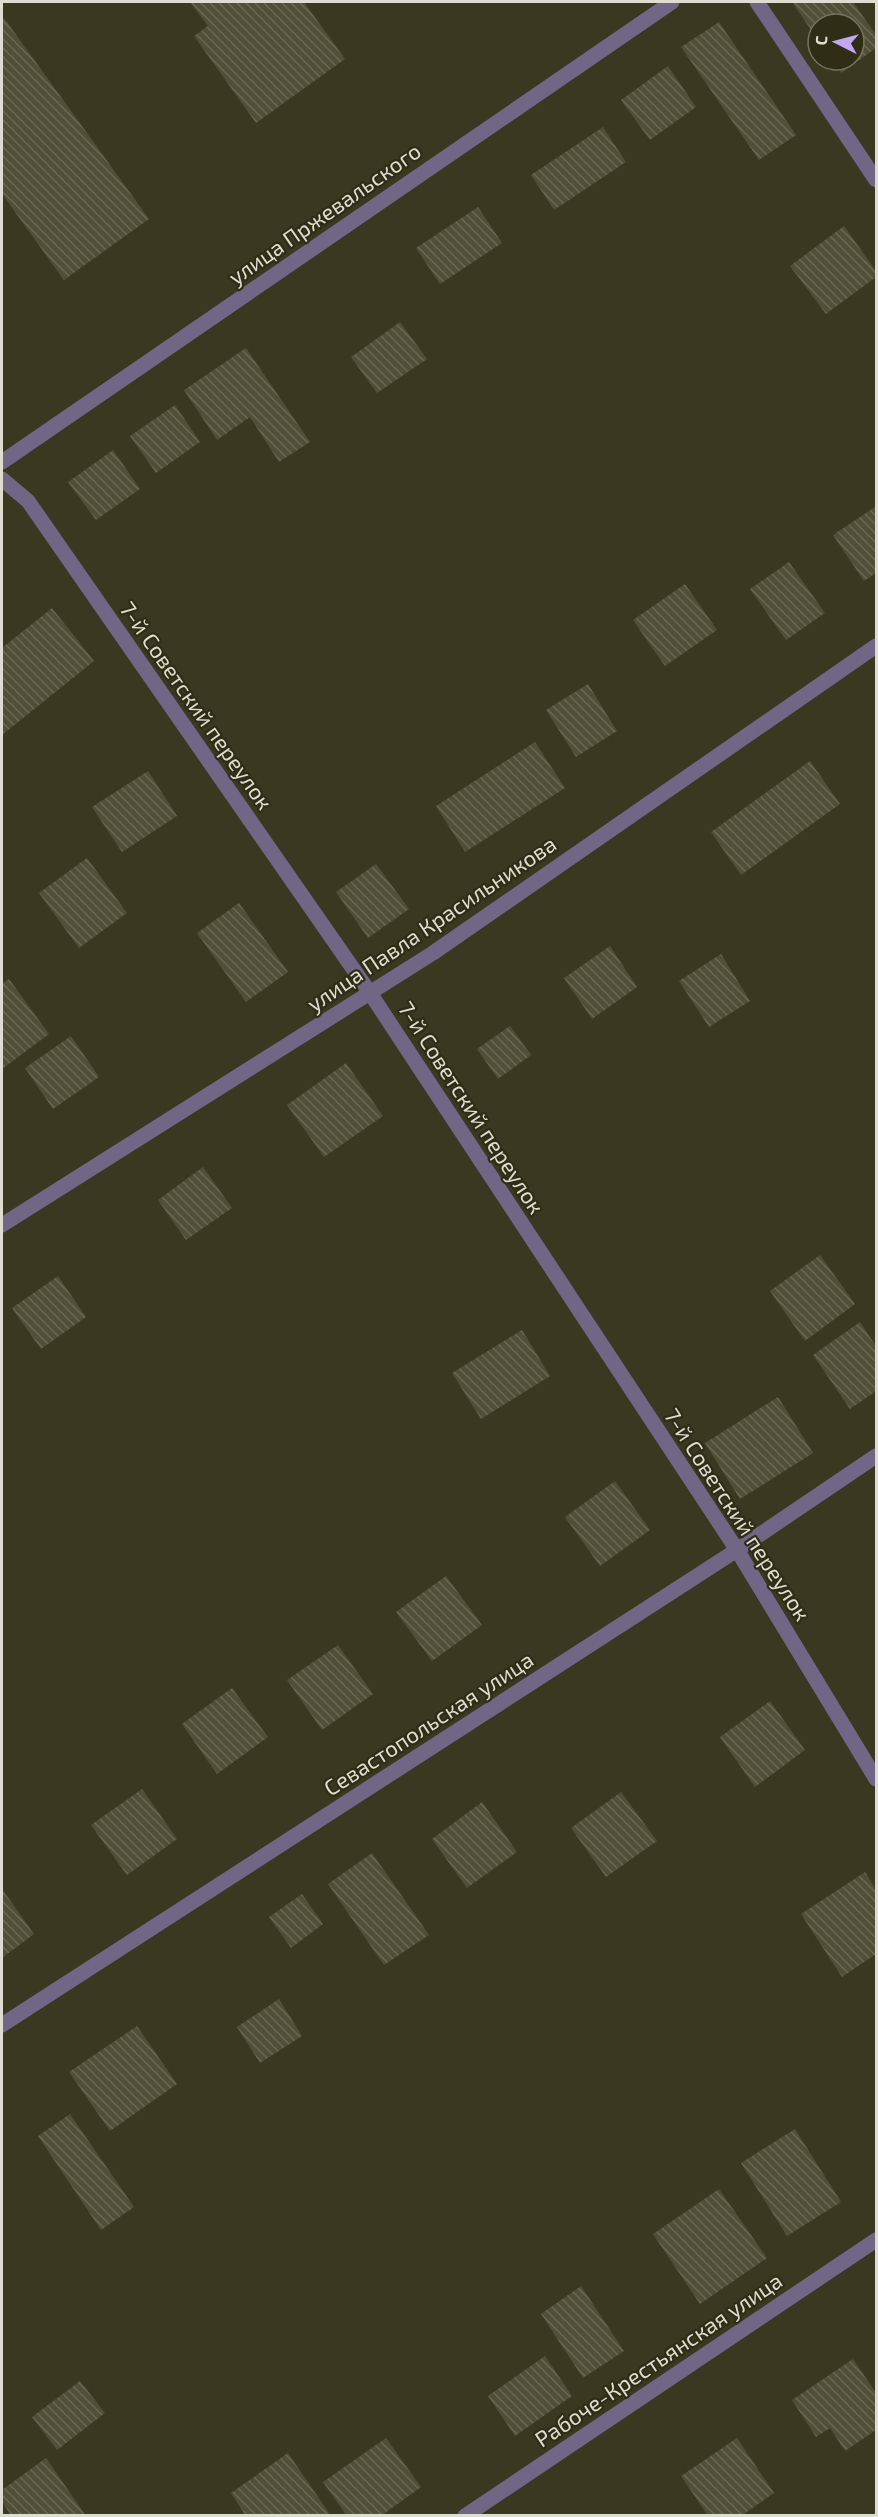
<svg xmlns="http://www.w3.org/2000/svg" width="878" height="2517" font-family="'Exo 2',sans-serif">
<style>
.building{fill:url(#building-back-hatch)}
.lines{fill:none;stroke-linecap:round;stroke-linejoin:round}
.minor{stroke:#716686;stroke-width:15}
.labels{text-anchor:middle;dominant-baseline:central;stroke-width:4.5;stroke-linejoin:round;paint-order:stroke}
.street-label{font-size:22px;fill:#deddcf;stroke:#302d17}
</style>
<defs>
<pattern id="building-back-hatch" width="6" height="6" patternUnits="userSpaceOnUse" patternTransform="scale(1.5)"><rect width="6" height="6" fill="#514f37"/><path d="M-1 5l2 2M0 0l6 6M5-1l2 2" fill="none" stroke="#6a6853"/></pattern>
</defs>
<rect width="100%" height="100%" fill="#3a3820"/>
<!-- building -->
<g class="building">
<polygon points="190,2 304,2 345,59 256,123 194,36 208,26"/>
<polygon points="792,2 853,2 876,35 876,48 841,73 832,60 854,60 854,24 818,24 818,40"/>
<polygon points="4,18 149,219 64,280 2,194 2,20"/>
<polygon points="719,22 796,135 759,160 681,47"/>
<polygon points="668,66 696,107 650,140 621,100"/>
<polygon points="603,127 626,162 554,210 531,175"/>
<polygon points="478,207 502,243 440,284 416,248"/>
<polygon points="844,226 876,271 876,277 826,314 790,266"/>
<polygon points="400,322 427,359 377,393 351,357"/>
<polygon points="246,348 310,442 279,462 250,417 217,440 184,390"/>
<polygon points="175,405 200,442 156,473 130,436"/>
<polygon points="113,450 140,489 96,520 68,482"/>
<polygon points="875,507 876,573 864,581 833,535"/>
<polygon points="789,562 825,613 786,640 750,589"/>
<polygon points="685,584 717,630 665,666 633,620"/>
<polygon points="52,608 94,661 2,735 2,648"/>
<polygon points="588,684 617,731 576,757 546,710"/>
<polygon points="535,742 565,788 465,852 436,806"/>
<polygon points="810,761 840,804 741,875 711,832"/>
<polygon points="148,771 177,816 122,852 92,807"/>
<polygon points="87,858 127,913 79,948 39,893"/>
<polygon points="376,864 409,909 368,938 336,892"/>
<polygon points="239,903 288,972 246,1002 197,933"/>
<polygon points="610,946 637,987 592,1019 564,978"/>
<polygon points="721,954 750,1001 709,1027 679,981"/>
<polygon points="9,979 49,1034 2,1069 2,984"/>
<polygon points="510,1026 531,1055 498,1079 477,1049"/>
<polygon points="71,1036 99,1077 53,1109 25,1068"/>
<polygon points="346,1063 383,1116 324,1157 287,1105"/>
<polygon points="203,1167 232,1208 186,1240 158,1200"/>
<polygon points="820,1255 855,1304 805,1341 770,1291"/>
<polygon points="58,1276 86,1317 41,1349 12,1308"/>
<polygon points="860,1322 876,1346 876,1391 850,1409 813,1355"/>
<polygon points="522,1330 550,1376 481,1419 452,1373"/>
<polygon points="778,1397 813,1453 740,1499 705,1443"/>
<polygon points="615,1481 650,1530 600,1566 565,1517"/>
<polygon points="446,1576 482,1625 432,1661 396,1612"/>
<polygon points="338,1645 373,1694 322,1730 287,1680"/>
<polygon points="232,1688 268,1737 217,1774 182,1724"/>
<polygon points="770,1701 805,1750 755,1787 720,1737"/>
<polygon points="142,1789 177,1839 127,1875 91,1825"/>
<polygon points="621,1792 657,1841 606,1877 571,1828"/>
<polygon points="482,1802 517,1852 467,1888 432,1839"/>
<polygon points="372,1853 429,1935 384,1965 328,1884"/>
<polygon points="865,1872 876,1890 876,1954 842,1977 801,1914"/>
<polygon points="2,1889 34,1934 2,1958"/>
<polygon points="302,1894 323,1924 291,1948 269,1917"/>
<polygon points="279,1999 302,2036 260,2063 237,2027"/>
<polygon points="137,2026 177,2084 110,2131 69,2072"/>
<polygon points="70,2114 134,2207 101,2230 38,2136"/>
<polygon points="795,2129 841,2202 787,2236 741,2163"/>
<polygon points="719,2189 767,2258 700,2304 653,2234"/>
<polygon points="581,2286 624,2351 583,2378 541,2314"/>
<polygon points="545,2356 572,2396 515,2436 488,2396"/>
<polygon points="853,2359 876,2393 876,2430 845,2451 830,2428 816,2437 792,2400"/>
<polygon points="80,2381 105,2413 57,2450 32,2417"/>
<polygon points="386,2438 421,2487 381,2516 347,2516 323,2482"/>
<polygon points="737,2438 774,2493 741,2516 708,2516 681,2476"/>
<polygon points="288,2453 331,2516 246,2516 231,2493"/>
<polygon points="46,2458 86,2516 11,2516 2,2501 2,2490"/>
</g>
<g class="lines">
<!-- minor -->
<g class="minor">
<polyline points="757,2 876,180"/>
<polyline points="2,462 672,2"/>
<polyline points="2,479 28,501 370,993 737,1550 876,1779"/>
<polyline points="2,1225 433,953 876,646"/>
<polyline points="2,2025 737,1550 876,1456"/>
<polyline points="465,2516 876,2240"/>
</g>
</g>
<g class="labels">
<!-- street labels -->
<g class="street-label">
<text transform="translate(324 213) rotate(-35)">улица Пржевальского</text>
<text transform="translate(197 705) rotate(55)">7-й Советский переулок</text>
<text transform="translate(431 923) rotate(-34)">улица Павла Красильникова</text>
<text transform="translate(472 1107) rotate(57)">7-й Советский переулок</text>
<text transform="translate(738 1514) rotate(57)">7-й Советский переулок</text>
<text transform="translate(428 1723) rotate(-33)">Севастопольская улица</text>
<text transform="translate(658 2359) rotate(-34)">Рабоче-Крестьянская улица</text>
</g>
</g>
<!-- border -->
<rect width="878" height="2517" fill="none" stroke="#deddcf" stroke-width="6"/>
<!-- north arrow -->
<g transform="translate(836 42) rotate(276)"><circle r="28" fill="#302d17" stroke="#767361" stroke-width="1.5"/>
<path d="M0-4.5L10 22L0 15L-10 22Z" fill="#c2a7f2"/>
<text y="-9" font-size="16" font-weight="bold" text-anchor="middle" fill="#deddcf">С</text>
</g>
</svg>
